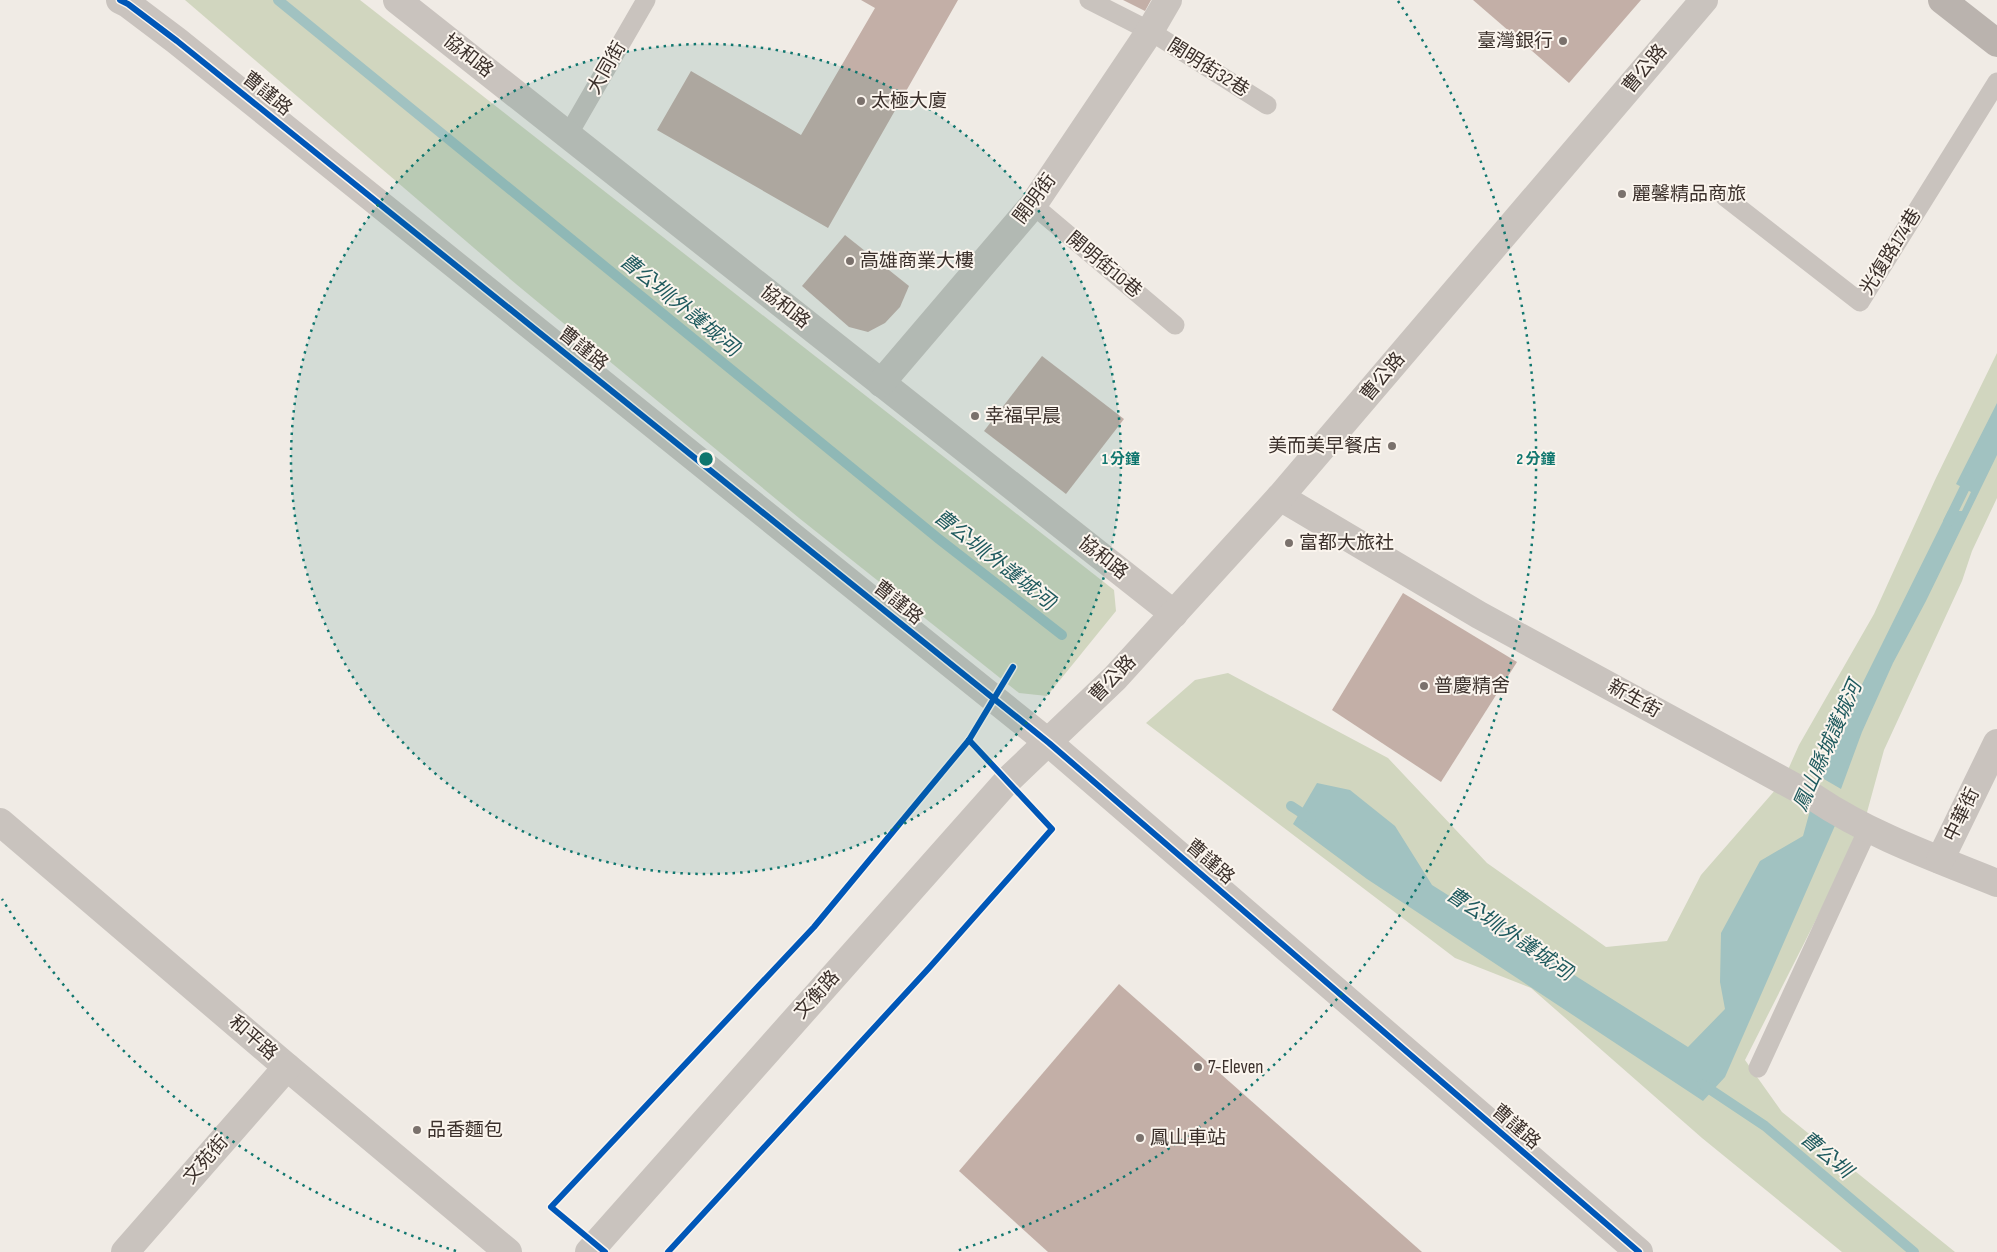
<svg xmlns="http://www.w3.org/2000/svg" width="1997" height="1252" font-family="'Sofia Sans Condensed','Noto Sans TC',sans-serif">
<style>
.green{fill:#d1d6bf}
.water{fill:#a1c2c1}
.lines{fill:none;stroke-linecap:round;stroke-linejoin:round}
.stream{stroke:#a1c2c1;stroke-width:10}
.building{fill:#c3afa7}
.lane{stroke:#c9c3be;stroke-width:19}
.street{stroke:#c9c3be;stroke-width:28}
.secondary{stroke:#bab3ae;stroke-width:28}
.cycleway-casing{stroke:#fbf5ee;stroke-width:9}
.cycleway{stroke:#0057b8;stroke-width:6}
.ring{fill:none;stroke:#0f766e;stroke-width:2.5;stroke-dasharray:2.5 5}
.poi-dot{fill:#7a716c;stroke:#fbf5ee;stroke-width:2}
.labels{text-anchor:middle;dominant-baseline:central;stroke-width:4;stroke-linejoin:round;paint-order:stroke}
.poi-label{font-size:19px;fill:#3b302b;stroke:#fbf5ee;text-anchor:start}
.street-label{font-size:19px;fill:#3b302b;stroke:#fbf5ee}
.water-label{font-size:20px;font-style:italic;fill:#1f5a5e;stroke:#fbf5ee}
.centre{fill:#0f766e;stroke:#fbf5ee;stroke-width:2.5}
.ring-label{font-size:15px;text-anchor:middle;font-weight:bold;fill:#0f766e;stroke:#fbf5ee;stroke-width:4;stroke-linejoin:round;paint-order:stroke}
</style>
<rect width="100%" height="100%" fill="#f0ebe5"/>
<!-- green -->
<g class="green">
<polygon points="185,0 360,0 1114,590 1116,611 1047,696 1019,693 799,518 516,284"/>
<polygon points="1997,353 1997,498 1972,551 1962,581 1884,750 1863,827 1745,1060 1782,1112 1955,1252 1842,1252 1702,1138 1531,988 1455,958 1146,723 1195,680 1228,673 1388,758 1487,863 1606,947 1667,941 1701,875 1783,781 1799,745 1874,614 1935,480"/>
</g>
<!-- water -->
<g class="water">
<polygon points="1997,403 1997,455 1926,601 1893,663 1862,732 1841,789 1817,775 1948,511 1962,511 1971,492 1956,484"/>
<polygon points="1317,783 1350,790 1395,826 1432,885 1688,1047 1725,1009 1720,982 1721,933 1760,861 1803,836 1811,807 1837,821 1725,1077 1703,1101 1367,879 1293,824"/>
</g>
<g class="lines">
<!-- stream -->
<g class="stream">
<polyline points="278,0 939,539 1062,635"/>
<polyline points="1948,522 1970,477"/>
<polyline points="1291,806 1311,819"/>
<polyline points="1702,1084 1765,1126 1914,1252"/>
</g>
</g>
<!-- building -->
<g class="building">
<polygon points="861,0 958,0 828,228 657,130 691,71 801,135 875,8"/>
<polygon points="1123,0 1151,0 1145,11"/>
<polygon points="1473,0 1641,0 1569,83"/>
<polygon points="845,235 909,286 900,307 885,323 868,332 849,327 802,286"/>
<polygon points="1042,356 1124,419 1066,494 984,431"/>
<polygon points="1403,593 1517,662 1441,782 1332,710"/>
<polygon points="1119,984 1422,1252 1048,1252 959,1171"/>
</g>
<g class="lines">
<!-- lane -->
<g class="lane">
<polyline points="1089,0 1150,31 1267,105"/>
<polyline points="568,135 646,0"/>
<polyline points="1725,197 1860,302 1997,82"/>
<polyline points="1033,205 1175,325"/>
<polyline points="1758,1068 1868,829"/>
</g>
<!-- street -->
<g class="street">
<polyline points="120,0 128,4 177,41 1049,743 1639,1252"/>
<polyline points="397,0 1174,614"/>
<polyline points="881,383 1033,205 1150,31 1168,0"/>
<path d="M1280 497 1479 615 1815 798C1870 835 1935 858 1997 883"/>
<polyline points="0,822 287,1067 508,1252"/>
<polyline points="1940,860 1997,743"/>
<polyline points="125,1252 287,1067"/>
<polyline points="589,1252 1008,780 1115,678 1280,497 1704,0"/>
</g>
<!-- secondary -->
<polyline class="secondary" points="1942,0 1997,43"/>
<defs>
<g id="cycleway">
<polyline points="120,0 128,4 177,41 1049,743 1639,1252"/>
<polyline points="605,1252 551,1207 814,927 969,740 1013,667"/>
<polyline points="668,1252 929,968 1052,829 969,740"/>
</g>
</defs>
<!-- cycleway casing -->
<use href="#cycleway" class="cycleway-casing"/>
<!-- cycleway -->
<use href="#cycleway" class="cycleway"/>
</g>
<!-- distance rings -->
<circle cx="706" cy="459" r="415" fill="#0f766e" fill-opacity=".12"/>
<g class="ring">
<circle cx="706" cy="459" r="415"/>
<path d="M456 1251A830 830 0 0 1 2 899M1398 1A830 830 0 0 1 956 1251"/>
</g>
<!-- markers -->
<g class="poi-dot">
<circle cx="1563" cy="41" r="5"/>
<circle cx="861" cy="101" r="5"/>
<circle cx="1622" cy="194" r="5"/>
<circle cx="850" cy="261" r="5"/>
<circle cx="975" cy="416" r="5"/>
<circle cx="1392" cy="446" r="5"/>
<circle cx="1289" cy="543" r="5"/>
<circle cx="1424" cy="686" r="5"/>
<circle cx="1198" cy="1067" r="5"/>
<circle cx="417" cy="1130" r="5"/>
<circle cx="1140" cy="1138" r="5"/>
</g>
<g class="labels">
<!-- poi labels -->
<g class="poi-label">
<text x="1553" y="41" text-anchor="end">臺灣銀行</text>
<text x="871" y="101">太極大廈</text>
<text x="1632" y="194">麗馨精品商旅</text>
<text x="860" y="261">高雄商業大樓</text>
<text x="985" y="416">幸福早晨</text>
<text x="1382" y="446" text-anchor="end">美而美早餐店</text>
<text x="1299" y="543">富都大旅社</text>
<text x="1434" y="686">普慶精舍</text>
<text x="1208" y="1067">7-Eleven</text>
<text x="427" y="1130">品香麵包</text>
<text x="1150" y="1138">鳳山車站</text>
</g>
<!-- street labels -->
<g class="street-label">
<text transform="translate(468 56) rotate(38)">協和路</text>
<text transform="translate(607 68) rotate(-60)">大同街</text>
<text transform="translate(1208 68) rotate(32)">開明街32巷</text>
<text transform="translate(1645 69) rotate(-50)">曹公路</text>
<text transform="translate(267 94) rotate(39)">曹謹路</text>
<text transform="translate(1035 199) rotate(-53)">開明街</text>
<text transform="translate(1891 252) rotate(-58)">光復路174巷</text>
<text transform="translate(1104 265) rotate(40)">開明街10巷</text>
<text transform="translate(785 307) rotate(38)">協和路</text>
<text transform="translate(583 349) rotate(39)">曹謹路</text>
<text transform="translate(1383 377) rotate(-50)">曹公路</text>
<text transform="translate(1103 558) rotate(38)">協和路</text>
<text transform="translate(898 603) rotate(39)">曹謹路</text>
<text transform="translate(1113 679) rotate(-46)">曹公路</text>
<text transform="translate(1634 699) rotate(29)">新生街</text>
<text transform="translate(1962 815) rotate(-64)">中華街</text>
<text transform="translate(1210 862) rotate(41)">曹謹路</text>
<text transform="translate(817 995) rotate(-48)">文衡路</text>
<text transform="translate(253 1038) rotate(41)">和平路</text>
<text transform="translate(1516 1127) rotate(41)">曹謹路</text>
<text transform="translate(206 1160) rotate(-49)">文苑街</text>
</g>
<!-- water labels -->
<g class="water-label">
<text transform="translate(680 305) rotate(39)">曹公圳(外護城河)</text>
<text transform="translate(995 560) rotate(38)">曹公圳(外護城河)</text>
<text transform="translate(1828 746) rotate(-66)">鳳山縣城護城河</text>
<text transform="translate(1510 934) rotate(34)">曹公圳(外護城河)</text>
<text transform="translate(1826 1155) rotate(40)">曹公圳</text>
</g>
</g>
<circle cx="706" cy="459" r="8" class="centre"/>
<g class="ring-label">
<text x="1121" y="464">1 分鐘</text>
<text x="1536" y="464">2 分鐘</text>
</g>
</svg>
